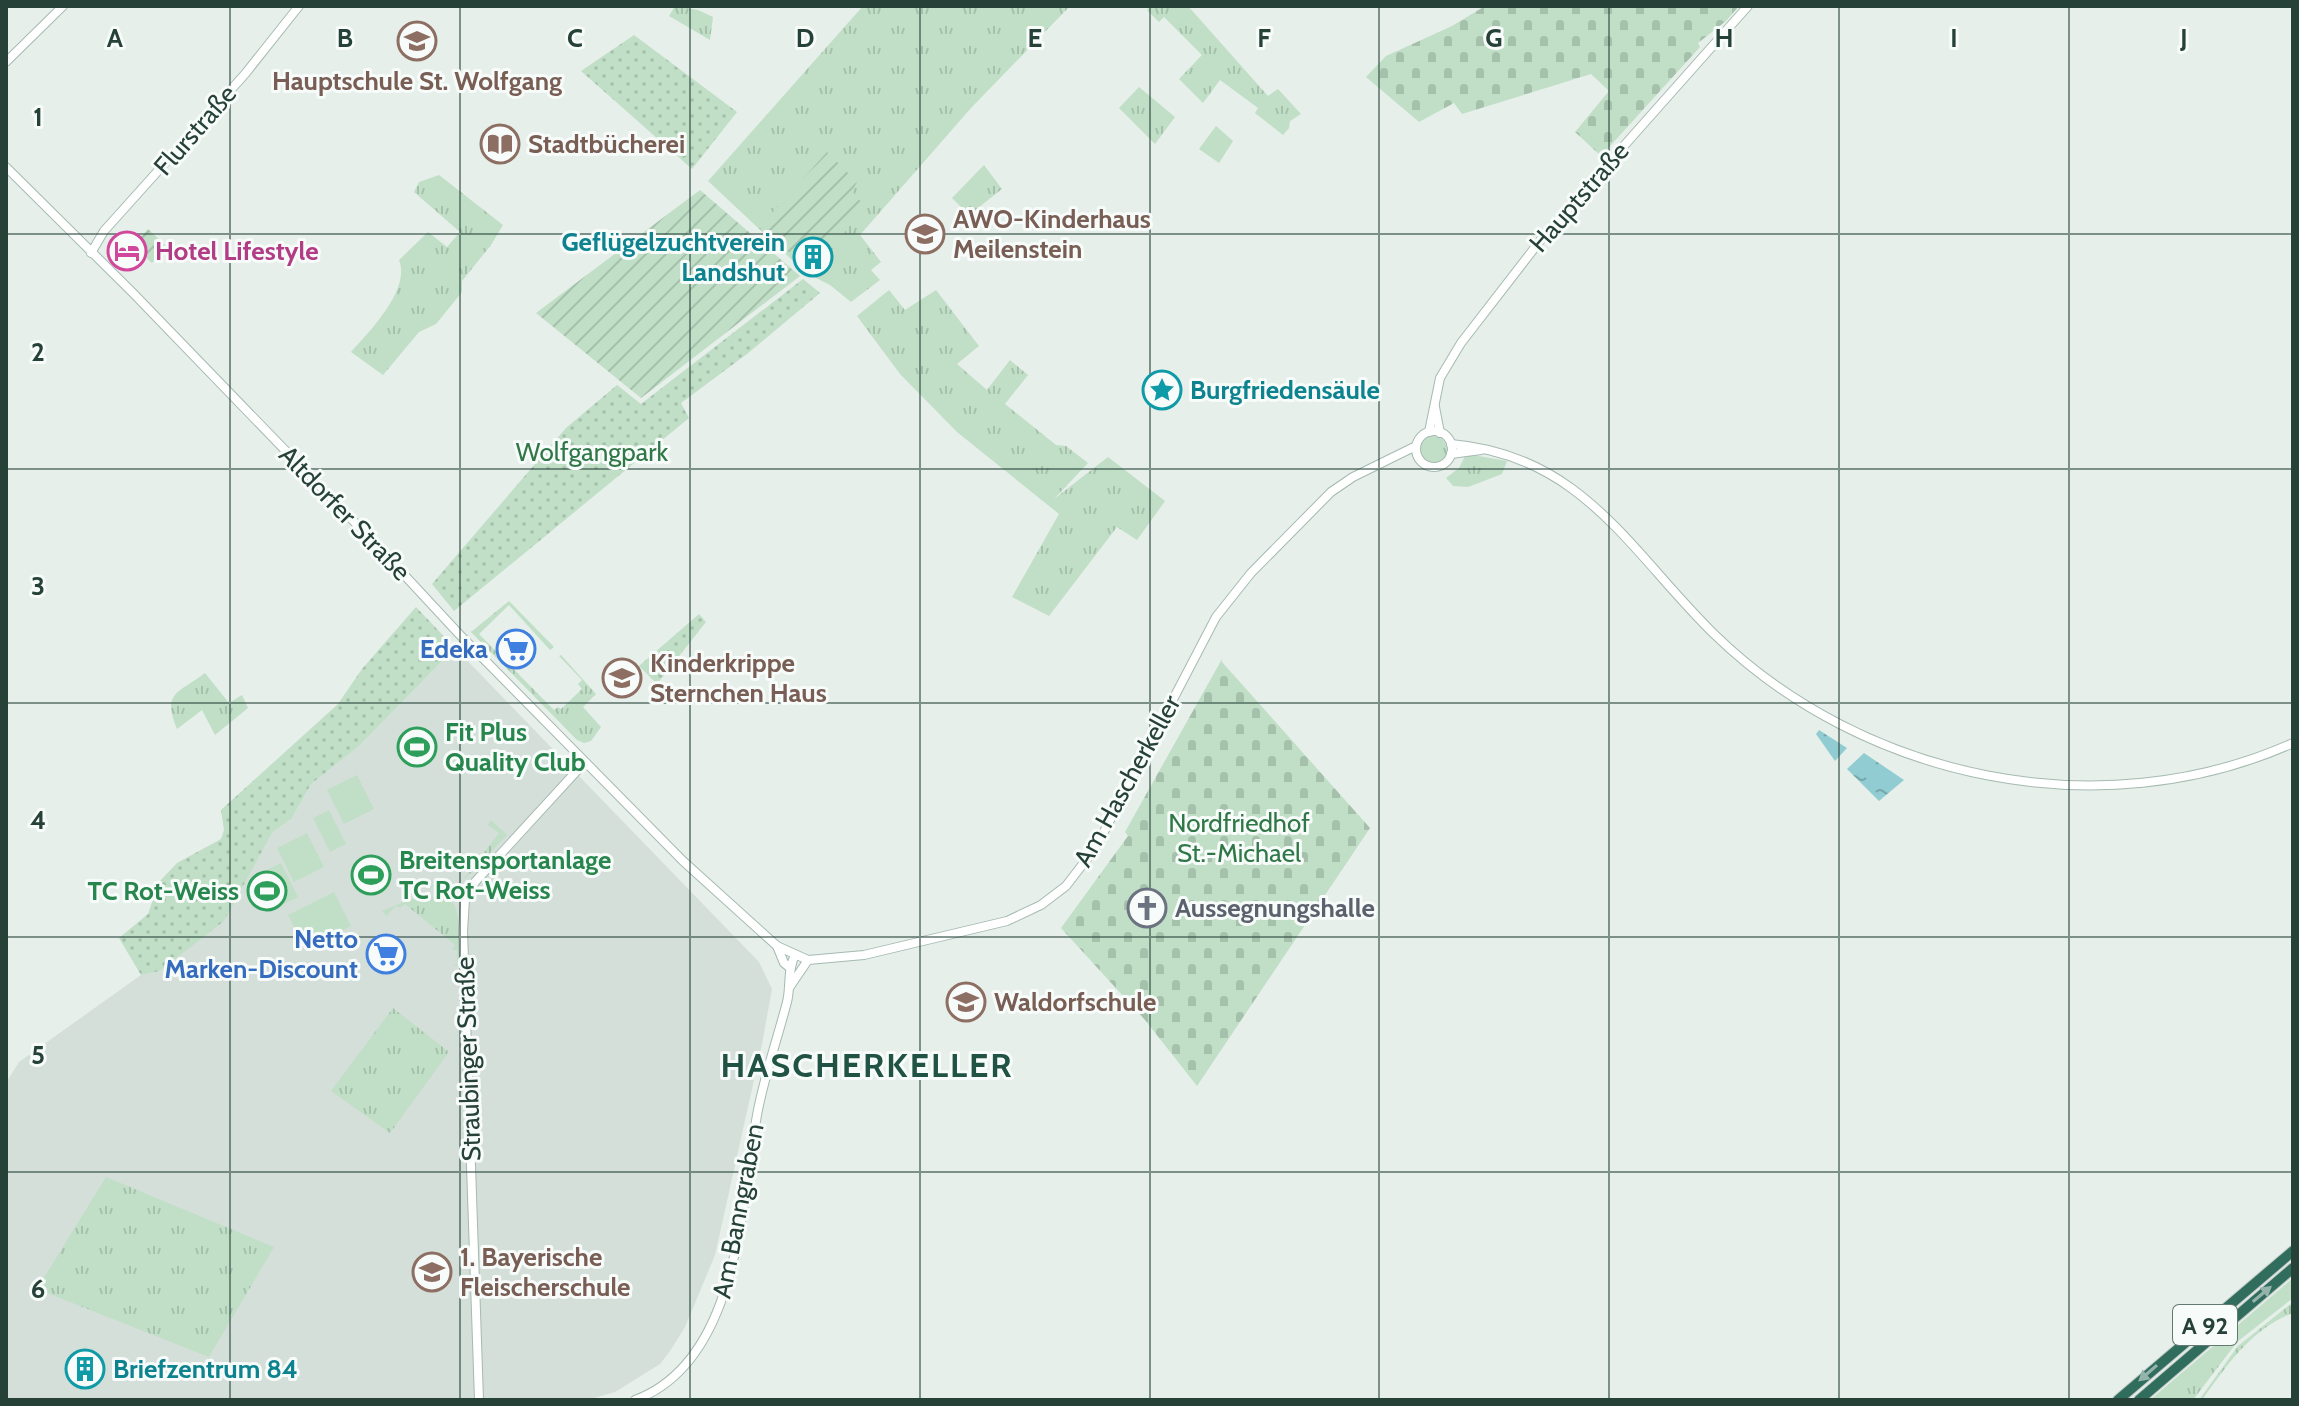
<svg xmlns="http://www.w3.org/2000/svg" width="2299" height="1406" font-family="Cabin,sans-serif">
<style>
.built{fill:#d4dfd9}
.grass{fill:url(#grass-tufts)}
.cemetery{fill:url(#cemetery-stones)}
.park{fill:url(#park-dots)}
.garden{fill:url(#garden-furrows)}
.pitch{fill:#c0dfc6}
.water{fill:url(#water-ripples)}
.lines{fill:none;stroke-linecap:round;stroke-linejoin:round}
.secondary-casing{stroke:#a5bab1;stroke-width:10}
.highway-casing{stroke:#c2cac7;stroke-width:12}
.secondary{stroke:#fff;stroke-width:8}
.highway{stroke:#316d5d;stroke-width:10}
.oneway{fill:#94b4ab}
.grid{fill:none;stroke:#254138;stroke-width:2;stroke-opacity:0.55}
.labels{text-anchor:middle;dominant-baseline:central;stroke-width:6;stroke-linejoin:round;paint-order:stroke}
.shield{fill:#f7fbf9;stroke:#647972;stroke-width:2}
.shield-label{font-size:24px;font-weight:bold;fill:#254138}
.education-label{font-size:26px;font-weight:bold;fill:#785e54;stroke:#f7fbf9;text-anchor:start}
.street-label{font-size:26px;fill:#254138;stroke:#f7fbf9}
.culture-label{font-size:26px;font-weight:bold;fill:#0d838f;stroke:#f7fbf9;text-anchor:start}
.hotel-label{font-size:26px;font-weight:bold;fill:#b23c85;stroke:#f7fbf9;text-anchor:start}
.park-label{font-size:26px;fill:#307747;stroke:#f7fbf9}
.shop-label{font-size:26px;font-weight:bold;fill:#366cbe;stroke:#f7fbf9;text-anchor:end}
.leisure-label{font-size:26px;font-weight:bold;fill:#27864d;stroke:#f7fbf9;text-anchor:start}
.worship-label{font-size:26px;font-weight:bold;fill:#5b616d;stroke:#f7fbf9;text-anchor:start}
.district-label{font-size:34px;font-weight:bold;letter-spacing:2px;fill:#215344;stroke:#f7fbf9}
.grid-label{font-size:26px;text-anchor:middle;font-weight:bold;fill:#254138;stroke:#f7fbf9;stroke-width:6;stroke-linejoin:round;paint-order:stroke}
</style>
<defs>
<pattern id="grass-tufts" width="24" height="20" patternUnits="userSpaceOnUse" patternTransform="scale(2)"><rect width="24" height="20" fill="#c0dfc6"/><path d="M3 7l-1-3M5 7V3M7 7l1-3M15 17l-1-3M17 17v-4M19 17l1-3" fill="none" stroke="#a5c1ab"/></pattern>
<pattern id="cemetery-stones" width="16" height="16" patternUnits="userSpaceOnUse" patternTransform="scale(2)"><rect width="16" height="16" fill="#c0dfc6"/><path d="M2 7V4a2 2 0 0 1 4 0v3zM10 15v-3a2 2 0 0 1 4 0v3z" fill="#a5c1ab"/></pattern>
<pattern id="park-dots" width="8" height="8" patternUnits="userSpaceOnUse" patternTransform="scale(2)"><rect width="8" height="8" fill="#c0dfc6"/><path d="M2 2h.1M6 6h.1" fill="none" stroke="#a5c1ab" stroke-width="1.8" stroke-linecap="round"/></pattern>
<pattern id="garden-furrows" width="10" height="10" patternUnits="userSpaceOnUse" patternTransform="scale(2)"><rect width="10" height="10" fill="#c0dfc6"/><path d="M-1 1l2-2M0 10L10 0M9 11l2-2" fill="none" stroke="#a5c1ab"/></pattern>
<pattern id="water-ripples" width="26" height="14" patternUnits="userSpaceOnUse" patternTransform="scale(2)"><rect width="26" height="14" fill="#90ccd2"/><path d="M2 4q2-2 4 0t4 0M15 11q2-2 4 0t4 0" fill="none" stroke="#75a7ab"/></pattern>
</defs>
<rect width="100%" height="100%" fill="#e6efea"/>
<!-- built -->
<g class="built">
<polygon points="455,648 759,962 772,989 762,1044 715,1255 685,1327 670,1351 660,1364 615,1392 587,1400 6,1400 6,1083 19,1062 141,975 160,971 223,921 272,833 292,818 311,784 358,747"/>
<polygon points="625,660 640,675 620,695 605,680"/>
</g>
<!-- grass -->
<g class="grass">
<polygon points="675,6 698,10 713,17 710,40 669,16"/>
<polygon points="863,6 1070,6 971,108 860,235 881,262 871,270 880,280 851,302 830,285 806,273 708,181"/>
<polygon points="1151,6 1188,6 1268,96 1278,89 1301,114 1290,121 1289,128 1283,135 1255,113 1258,108 1220,80 1203,103 1179,79 1202,55 1164,17 1159,22 1147,10"/>
<polygon points="1139,87 1175,117 1155,144 1119,108"/>
<polygon points="984,165 1002,189 969,215 952,198"/>
<path d="M439 175 503 225 491 245 462 281V292L436 324 419 332 383 375 351 352C370 331 411 289 399 260L428 232 447 247 460 232 414 192 419 182Z"/>
<polygon points="889,290 905,310 936,290 979,346 957,364 987,390 1010,360 1028,375 1005,404 1056,445 1066,446 1088,463 1054,499 1108,457 1165,501 1137,540 1117,527 1049,616 1012,597 1059,514 957,432 900,374 857,316"/>
<circle cx="1433" cy="450" r="14"/>
<polygon points="1473,455 1507,461 1502,474 1468,487 1453,486 1446,478 1459,468 1465,456"/>
<polygon points="509,601 554,647 550,650 509,605 479,634 554,710 558,707 561,709 582,689 578,684 582,680 559,656 561,655 596,694 583,707 601,727 591,741 584,743 577,740 471,632"/>
<path d="M205 673 229 703 242 695 248 708 215 735 202 710 177 729C162 692 177 694 205 673Z"/>
<path d="M491 820 507 835 467 877C453 888 436 889 419 885L418 879 424 878 423 884 433 886 435 881 448 885 461 882 499 833 488 825Z"/>
<path d="M411 899C421 899 440 895 450 900 462 907 459 949 459 963L457 966 453 965 457 964V950H452L455 945 405 904 400 908 396 906 387 915 388 918 382 911Z"/>
<polygon points="393,1008 449,1052 390,1133 331,1091"/>
<polygon points="106,1177 274,1247 209,1357 37,1289"/>
<polygon points="2293,1278 2293,1298 2237,1342 2193,1400 2150,1400"/>
<path d="M2293 1302V1313C2251 1329 2228 1364 2202 1400H2199L2238 1346Z"/>
</g>
<!-- cemetery -->
<g class="cemetery">
<polygon points="1485,6 1739,6 1726,21 1698,43 1700,47 1601,156 1575,132 1609,91 1591,74 1462,114 1454,103 1419,122 1366,77 1386,56 1452,26"/>
<polygon points="1222,659 1222,662 1370,828 1197,1086 1145,1020 1061,928 1128,836 1125,832"/>
</g>
<!-- park -->
<g class="park">
<polygon points="634,35 737,112 692,169 581,71"/>
<polygon points="803,279 820,293 747,354 681,403 689,418 454,611 432,584 566,428 617,385 641,404"/>
<polygon points="416,607 455,648 358,747 311,784 292,818 272,833 224,921 160,971 141,975 119,938 148,914 159,882 177,863 221,839 224,830 221,810 338,704 362,669"/>
<polygon points="699,614 706,622 657,684 639,666"/>
</g>
<!-- garden -->
<g class="garden">
<polygon points="827,152 857,182 852,191 866,208 809,272 761,225"/>
<polygon points="700,190 800,276 641,398 536,313"/>
<polygon points="148,229 167,247 152,263 133,245"/>
</g>
<!-- pitch -->
<g class="pitch">
<polygon points="1216,126 1233,141 1219,163 1199,149"/>
<polygon points="357,775 374,809 344,824 327,790"/>
<polygon points="329,810 346,844 330,852 313,818"/>
<polygon points="307,833 324,867 294,882 277,848"/>
<polygon points="281,863 298,897 267,912 250,878"/>
<polygon points="334,892 351,926 305,949 288,915"/>
</g>
<!-- water -->
<g class="water">
<polygon points="1819,730 1847,748 1835,761 1816,734"/>
<polygon points="1864,753 1904,780 1879,801 1847,769"/>
</g>
<g class="lines">
<defs>
<g id="secondary">
<polyline points="6,62 63,6"/>
<polyline points="6,167 133,293 369,537 460,635 683,861 777,946 808,960 864,955 1007,921 1041,905 1066,886 1096,847 1216,617 1251,573 1331,492 1353,477 1416,446"/>
<polyline points="91,253 104,231 245,74 299,6"/>
<polyline points="1435,407 1440,433"/>
<circle cx="1434" cy="449" r="18"/>
<polyline points="1429,432 1440,378 1461,343 1543,237 1748,6"/>
<path d="M1451 444C1582 455 1629 550 1713 633 1863 780 2101 829 2293 743"/>
<polyline points="1451,454 1481,450"/>
<polyline points="777,946 784,963 789,967"/>
<polyline points="789,988 808,960"/>
<polyline points="479,1400 463,931 465,899 475,882 584,763"/>
<path d="M635 1400C738 1362 741 1207 757 1115 764 1077 777 1040 787 1002 791 986 787 971 795 955"/>
</g>
<g id="highway">
<polyline points="2118,1400 2293,1251"/>
<polyline points="2139,1400 2293,1268"/>
</g>
</defs>
<!-- secondary casing -->
<use href="#secondary" class="secondary-casing"/>
<!-- highway casing -->
<use href="#highway" class="highway-casing"/>
<!-- secondary -->
<use href="#secondary" class="secondary"/>
<!-- highway -->
<use href="#highway" class="highway"/>
</g>
<!-- one-way arrows -->
<defs><path id="oneway-solid" d="M-6-.8H1V-3.2L6.5 0L1 3.2V.8H-6Z" transform="scale(2)"/></defs>
<g class="oneway">
<use href="#oneway-solid" transform="translate(2262 1294) rotate(-40)"/>
<use href="#oneway-solid" transform="translate(2148 1373) rotate(139)"/>
</g>
<!-- grid -->
<path class="grid" d="M230 6V1400M460 6V1400M690 6V1400M920 6V1400M1150 6V1400M1379 6V1400M1609 6V1400M1839 6V1400M2069 6V1400M6 234H2293M6 469H2293M6 703H2293M6 937H2293M6 1172H2293"/>
<!-- icons -->
<defs>
<symbol id="school-ring" viewBox="-11 -11 22 22"><circle r="9.5" fill="#f7fbf9" stroke="#8d6e63" stroke-width="1.5"/><path d="M0-5L7-2L0 1L-7-2ZM-4 1L0 2.5L4 1V4Q0 6-4 4Z" fill="#8d6e63"/></symbol>
<symbol id="library-ring" viewBox="-11 -11 22 22"><circle r="9.5" fill="#f7fbf9" stroke="#8d6e63" stroke-width="1.5"/><path d="M-6-4Q-3-5.5-.7-3.5V5Q-3 3-6 4ZM6-4Q3-5.5 .7-3.5V5Q3 3 6 4Z" fill="#8d6e63"/></symbol>
<symbol id="hotel-ring" viewBox="-11 -11 22 22"><circle r="9.5" fill="#f7fbf9" stroke="#d1479c" stroke-width="1.5"/><path d="M-6-4.5h1.5V1H6V5H4.5V3h-9V5H-6ZM-4 0a1.8 1.8 0 1 1 3.6 0ZM.5 0V-2.5h3Q6-2.5 6 0Z" fill="#d1479c"/></symbol>
<symbol id="building-ring" viewBox="-11 -11 22 22"><circle r="9.5" fill="#f7fbf9" stroke="#0f9aa8" stroke-width="1.5"/><path d="M-4-6H4V6H1V3H-1V6H-4ZM-2.5-4.3h1.7v1.8h-1.7ZM.8-4.3h1.7v1.8H.8ZM-2.5-1h1.7V.8h-1.7ZM.8-1h1.7V.8H.8Z" fill="#0f9aa8"/></symbol>
<symbol id="sight-ring" viewBox="-11 -11 22 22"><circle r="9.5" fill="#f7fbf9" stroke="#0f9aa8" stroke-width="1.5"/><path d="M0-6L1.8-2.2L6-1.7L2.9 1.2L3.7 5.4L0 3.3L-3.7 5.4L-2.9 1.2L-6-1.7L-1.8-2.2Z" fill="#0f9aa8"/></symbol>
<symbol id="supermarket-ring" viewBox="-11 -11 22 22"><circle r="9.5" fill="#f7fbf9" stroke="#3f7fe0" stroke-width="1.5"/><path d="M-6-5.5h2.5l.6 2H6L4.5 2H-2.5L-4.4-4H-6ZM-1.5 3.2a1.3 1.3 0 1 0 .1 0ZM3 3.2a1.3 1.3 0 1 0 .1 0Z" fill="#3f7fe0"/></symbol>
<symbol id="stadium-ring" viewBox="-11 -11 22 22"><circle r="9.5" fill="#f7fbf9" stroke="#2e9e5b" stroke-width="1.5"/><path d="M0-5a6.5 5 0 1 0 0 10a6.5 5 0 1 0 0-10ZM-3.5-1.8h7v3.6h-7Z" fill="#2e9e5b"/></symbol>
<symbol id="church-ring" viewBox="-11 -11 22 22"><circle r="9.5" fill="#f7fbf9" stroke="#6b7280" stroke-width="1.5"/><path d="M-1.2-6h2.4v3.5h3.3v2.4h-3.3V6h-2.4V-.1h-3.3v-2.4h3.3Z" fill="#6b7280"/></symbol>
</defs>
<g fill-rule="evenodd">
<use href="#school-ring" x="395" y="19" width="44" height="44"/>
<use href="#library-ring" x="478" y="122" width="44" height="44"/>
<use href="#school-ring" x="903" y="212" width="44" height="44"/>
<use href="#hotel-ring" x="105" y="229" width="44" height="44"/>
<use href="#building-ring" x="791" y="235" width="44" height="44"/>
<use href="#sight-ring" x="1140" y="368" width="44" height="44"/>
<use href="#supermarket-ring" x="494" y="627" width="44" height="44"/>
<use href="#school-ring" x="600" y="656" width="44" height="44"/>
<use href="#stadium-ring" x="395" y="725" width="44" height="44"/>
<use href="#stadium-ring" x="349" y="853" width="44" height="44"/>
<use href="#stadium-ring" x="245" y="869" width="44" height="44"/>
<use href="#church-ring" x="1125" y="886" width="44" height="44"/>
<use href="#supermarket-ring" x="364" y="932" width="44" height="44"/>
<use href="#school-ring" x="944" y="980" width="44" height="44"/>
<use href="#school-ring" x="410" y="1250" width="44" height="44"/>
<use href="#building-ring" x="63" y="1347" width="44" height="44"/>
</g>
<g class="labels">
<!-- shield labels -->
<rect class="shield" x="2173" y="1305" width="64" height="40" rx="6"/>
<g class="shield-label">
<text x="2205" y="1325">A 92</text>
</g>
<!-- education labels -->
<g class="education-label">
<text x="417" y="81" text-anchor="middle">Hauptschule St. Wolfgang</text>
<text x="528" y="144">Stadtbücherei</text>
<text x="953" y="219">AWO-Kinderhaus<tspan x="953" dy="30">Meilenstein</tspan></text>
<text x="650" y="663">Kinderkrippe<tspan x="650" dy="30">Sternchen Haus</tspan></text>
<text x="994" y="1002">Waldorfschule</text>
<text x="460" y="1257">1. Bayerische<tspan x="460" dy="30">Fleischerschule</tspan></text>
</g>
<!-- street labels -->
<g class="street-label">
<text transform="translate(195 130) rotate(-49)">Flurstraße</text>
<text transform="translate(1579 197) rotate(-49)">Hauptstraße</text>
<text transform="translate(345 513) rotate(46)">Altdorfer Straße</text>
<text transform="translate(1127 781) rotate(-61)">Am Hascherkeller</text>
<text transform="translate(468 1059) rotate(-92)">Straubinger Straße</text>
<text transform="translate(738 1211) rotate(-79)">Am Banngraben</text>
</g>
<!-- culture labels -->
<g class="culture-label">
<text x="785" y="242" text-anchor="end">Geflügelzuchtverein<tspan x="785" dy="30">Landshut</tspan></text>
<text x="1190" y="390">Burgfriedensäule</text>
<text x="113" y="1369">Briefzentrum 84</text>
</g>
<!-- hotel labels -->
<g class="hotel-label">
<text x="155" y="251">Hotel Lifestyle</text>
</g>
<!-- park labels -->
<g class="park-label">
<text x="592" y="452">Wolfgangpark</text>
<text x="1239" y="823">Nordfriedhof<tspan x="1239" dy="30">St.-Michael</tspan></text>
</g>
<!-- shop labels -->
<g class="shop-label">
<text x="488" y="649">Edeka</text>
<text x="358" y="939">Netto<tspan x="358" dy="30">Marken-Discount</tspan></text>
</g>
<!-- leisure labels -->
<g class="leisure-label">
<text x="445" y="732">Fit Plus<tspan x="445" dy="30">Quality Club</tspan></text>
<text x="399" y="860">Breitensportanlage<tspan x="399" dy="30">TC Rot-Weiss</tspan></text>
<text x="239" y="891" text-anchor="end">TC Rot-Weiss</text>
</g>
<!-- worship labels -->
<g class="worship-label">
<text x="1175" y="908">Aussegnungshalle</text>
</g>
<!-- district labels -->
<g class="district-label">
<text x="867" y="1065">HASCHERKELLER</text>
</g>
</g>
<g class="grid-label">
<text x="115" y="47">A</text>
<text x="345" y="47">B</text>
<text x="575" y="47">C</text>
<text x="805" y="47">D</text>
<text x="1035" y="47">E</text>
<text x="1264" y="47">F</text>
<text x="1494" y="47">G</text>
<text x="1724" y="47">H</text>
<text x="1954" y="47">I</text>
<text x="2184" y="47">J</text>
<text x="38" y="126">1</text>
<text x="38" y="361">2</text>
<text x="38" y="595">3</text>
<text x="38" y="829">4</text>
<text x="38" y="1064">5</text>
<text x="38" y="1298">6</text>
</g>
<!-- border -->
<rect width="2299" height="1406" fill="none" stroke="#254138" stroke-width="16"/>
</svg>
